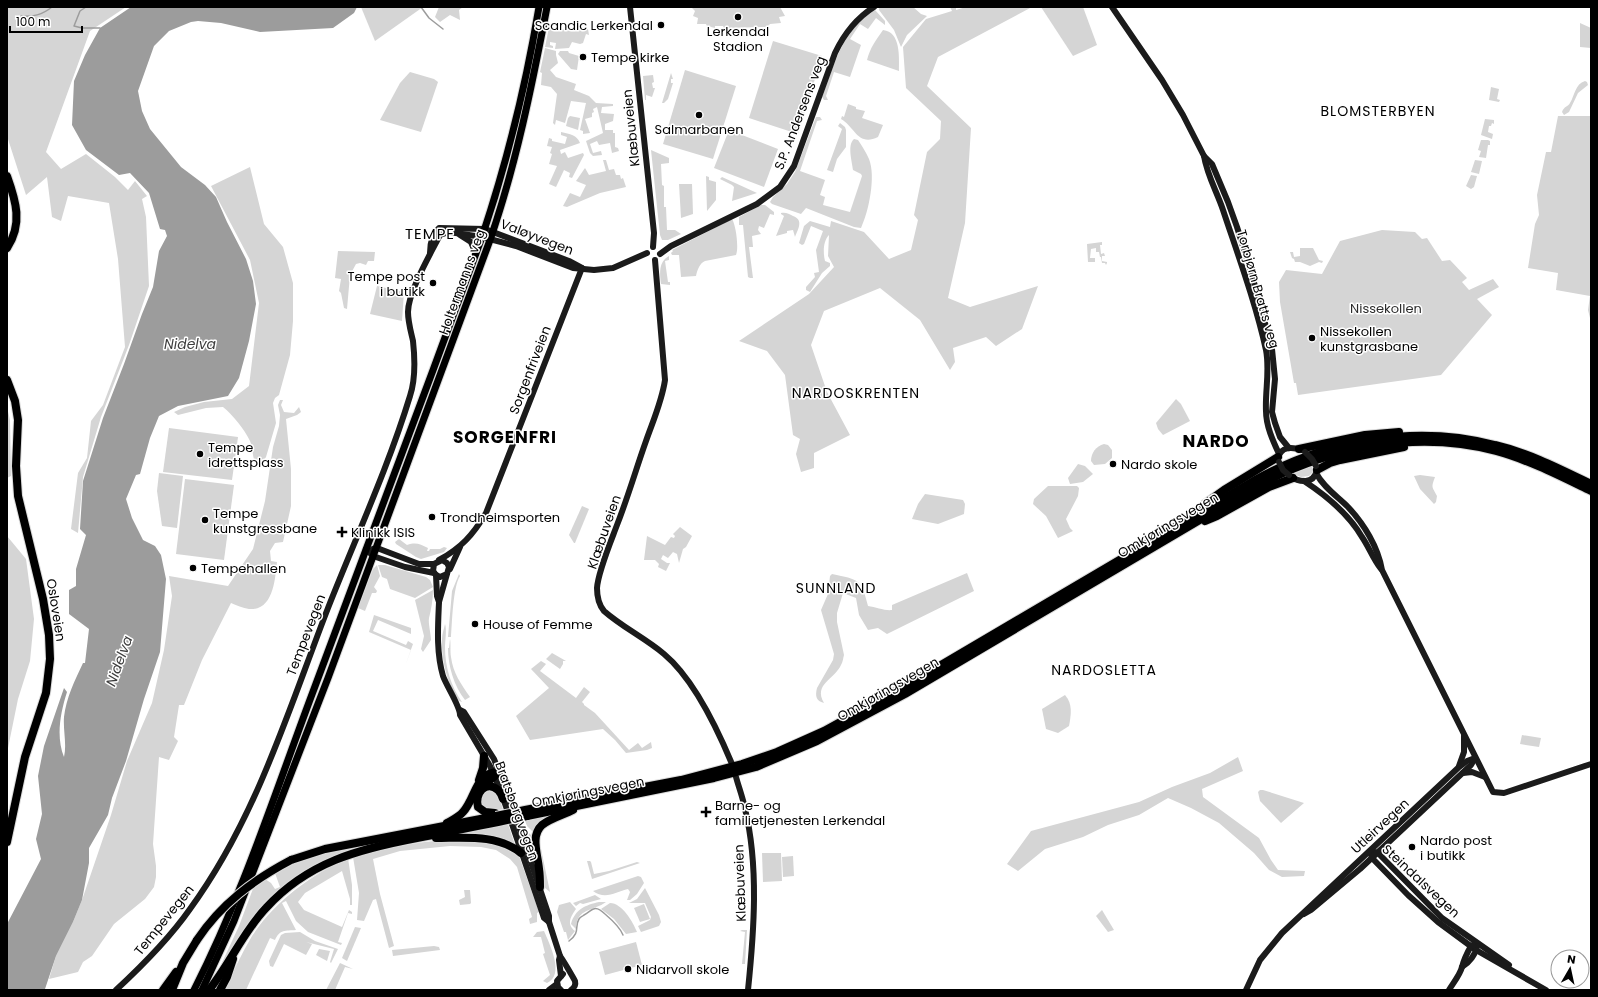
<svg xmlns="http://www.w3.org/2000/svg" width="1598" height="997" font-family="Poppins,sans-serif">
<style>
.green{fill:#d5d5d5}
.water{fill:#9c9c9c}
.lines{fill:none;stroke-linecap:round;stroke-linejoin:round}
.stream{stroke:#9c9c9c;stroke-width:1.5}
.primary-casing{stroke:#dbdbdb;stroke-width:9}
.highway-casing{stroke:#dbdbdb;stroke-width:10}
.secondary{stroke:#1b1b1b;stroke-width:6}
.primary{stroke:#000;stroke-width:7}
.highway{stroke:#000;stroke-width:8}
.highway-bridge-casing{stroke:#dbdbdb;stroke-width:10;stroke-linecap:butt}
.secondary-bridge{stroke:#1b1b1b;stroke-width:6}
.highway-bridge{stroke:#000;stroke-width:8}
.poi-dot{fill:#000;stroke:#fff;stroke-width:1.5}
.labels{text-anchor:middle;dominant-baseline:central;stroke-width:3;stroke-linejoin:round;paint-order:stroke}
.poi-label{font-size:13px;fill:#000;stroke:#fff;text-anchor:start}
.street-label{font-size:13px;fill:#000;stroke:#fff}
.park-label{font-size:13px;fill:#2c2c2c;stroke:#fff}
.neighbourhood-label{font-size:14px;letter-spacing:1px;fill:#000;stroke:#fff}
.water-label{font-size:14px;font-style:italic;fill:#3d3d3d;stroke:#fff}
.quarter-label{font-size:15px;letter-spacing:1px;fill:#000;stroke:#fff}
.district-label{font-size:17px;font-weight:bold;letter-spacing:1px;fill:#000;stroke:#fff}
</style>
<rect width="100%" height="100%" fill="#fff"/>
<!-- green -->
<g class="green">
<polygon points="7,7 126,7 90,31 46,152 61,169 86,154 115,177 128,190 135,181 147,196 142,199 146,217 149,286 129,345 101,417 83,477 78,533 71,529 78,473 87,458 91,421 103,405 125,347 118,259 109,203 68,196 61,221 52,217 47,177 26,195 7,136"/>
<polygon points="361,7 423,7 375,41"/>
<polygon points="439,7 463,7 459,10 460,20 450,15 440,22 435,17"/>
<polygon points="691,7 780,7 785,16 779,17 781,23 770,24 767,27 724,28 723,26 715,26 715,28 707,26 706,24 697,24 698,18 693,16 695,11"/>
<polygon points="879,7 913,7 921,14 927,16 907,35 901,47 894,30 879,10"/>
<path d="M950 7H956V10L966 7H1032L938 57 927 86 971 128 965 223 948 298 970 307 1038 286 1022 329 996 346 986 337 953 348 955 362 950 370 920 320 880 288 824 311 811 345 827 392 850 435 814 453V468L801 472 796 454 800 439 793 435 785 375 767 351 739 341 809 294 834 267 828 256 829 235C823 241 823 253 825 261L830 263V266L822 273 810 292 806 290V287L815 277 814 273 819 272 816 250 823 231 811 226 804 244 802 245 799 243 804 226 810 221 830 227 831 221 864 232 889 259 911 250 918 220 914 215 927 152 940 139 941 121 906 88 903 47 926 19 952 11Z"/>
<polygon points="1041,7 1083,7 1097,45 1073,56"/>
<path d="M875 10 885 21V25L876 18 868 29 860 24 850 39 861 45 850 77 834 72 826 96 828 100H824L822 97C835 62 842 31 875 10Z"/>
<polygon points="1580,23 1591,28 1591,48 1580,47"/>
<polygon points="549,27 573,31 578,27 588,29 589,35 586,34 583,43 580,44 572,42 569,48 555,49 556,43 550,42 550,45 553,46 553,48 545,47"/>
<path d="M883 30C901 32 899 57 899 71L867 60C870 48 876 40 883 30Z"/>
<polygon points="773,41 822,56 798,134 749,118"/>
<polygon points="545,48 556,51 556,55 558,63 550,70 556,77 576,84 574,90 589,96 596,103 613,104 613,106 602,107 601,113 614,114 613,121 605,124 605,130 613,130 613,133 615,133 615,147 618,148 619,151 612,153 610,143 599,145 597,141 590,144 593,153 601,151 602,155 593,156 590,153 586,141 603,133 597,107 593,109 594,112 592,113 592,117 585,119 590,133 583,134 583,131 580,130 586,103 571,101 565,123 556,120 555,125 553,123 557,94 551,87 541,85 542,73 540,72"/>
<polygon points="560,51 568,51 569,53 579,56 577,70 571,69 558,54"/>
<polygon points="685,70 736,86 713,159 663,144"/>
<polygon points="410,72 434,79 438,82 421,132 380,120 400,83"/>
<polygon points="671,73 673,79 671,79 671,83 673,83 668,99 664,103 662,103"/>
<polygon points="653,75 654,82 652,83 653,88 655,88 652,97 646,95 646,100 645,100 643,76"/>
<path d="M1585 81 1587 82 1588 85 1578 93 1569 112 1564 115 1562 112C1564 106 1568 107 1570 103 1575 95 1575 84 1585 81Z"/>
<polygon points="1491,87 1499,89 1497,99 1500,100 1499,102 1489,100"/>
<path d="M848 104 856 107V109L865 111 862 118 883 125 878 137C858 147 855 127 841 119L842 116 844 117Z"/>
<polygon points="570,116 580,118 578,130 566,126 568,118"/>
<polygon points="1558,116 1591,116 1591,322 1588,310 1590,296 1556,290 1558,273 1528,268 1535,224 1539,215 1537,195 1546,152 1551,152"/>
<path d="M816 117H820L822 120 817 121 800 171 825 180 820 195 825 197 823 205 850 212 862 176 861 174 853 170C852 161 847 145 854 139L858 140C862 146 866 152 869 159 876 176 869 211 861 228L854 227 806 208 801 214 772 204 770 202 773 197 787 184 795 172Z"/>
<polygon points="1485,119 1494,120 1494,124 1492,123 1491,126 1489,126 1488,132 1493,134 1492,139 1481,135"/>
<polygon points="840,123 845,127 846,130 846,147 837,159 833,172 827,170 842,129 838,126"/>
<polygon points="729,130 778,149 764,187 714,168"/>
<path d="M561 132C570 134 577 135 580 143L560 150 561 154 565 152 568 158 583 153 584 155 572 178 569 177 570 173 564 170 556 187 549 184 557 166 549 164 552 154 550 153 552 147 547 146 549 138 552 139V141L565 144 567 137 561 135Z"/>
<polygon points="1481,140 1488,140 1490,141 1490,145 1488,145 1486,158 1479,157 1481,151 1478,150"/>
<polygon points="651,150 669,158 669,163 661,164 662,185 664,186 664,207 666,207 667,230 675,230 681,234 668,240 662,240 660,235"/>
<polygon points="603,160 606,160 609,170 614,169 616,175 620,175 621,179 623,178 626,187 600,193 567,207 563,206 570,193 580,197 586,185 576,181 585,168 589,175 606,171"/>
<polygon points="1475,160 1482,161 1479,174 1471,172"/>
<path d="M250 167 264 224 283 247 293 283V321L290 355 279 395 275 398 273 403 276 423 266 457 259 467C251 460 254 450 250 441 245 430 232 414 223 407L206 408 178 415 174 412 185 407 204 402 232 399 249 386 259 303 250 260 211 186Z"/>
<polygon points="1471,175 1477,176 1474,187 1471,189 1466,186"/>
<polygon points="706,176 709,177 709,180 716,182 716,200 707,211"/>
<polygon points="722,177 757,193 732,201 734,187 732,185 720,179"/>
<polygon points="679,184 692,184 693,214 681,218"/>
<polygon points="761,205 765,205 774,212 774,215 770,214 764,228 759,226 758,230 761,234 752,236 753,247 749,247 753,278 750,278 748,277 743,225 739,225 739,217"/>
<path d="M781 213C786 212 789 214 793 216 804 220 798 229 795 237L793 230 787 231V233L776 236 784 216 781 214Z"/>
<path d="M732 219C736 225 739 248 736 255L705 261C700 263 697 270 696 276L681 277 679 255H672L671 253 673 251 672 250Z"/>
<polygon points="1382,230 1415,232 1422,239 1427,238 1442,261 1450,260 1467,278 1462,282 1469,290 1493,279 1499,287 1477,299 1492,315 1441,375 1298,395 1296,383 1294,383 1280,302 1279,282 1286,270 1322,274 1340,241"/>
<polygon points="1102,242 1102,245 1100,245 1101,254 1104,253 1105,256 1102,256 1102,261 1107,262 1107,263 1106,265 1105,263 1102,263 1101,257 1100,257 1099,252 1096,252 1096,248 1091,249 1090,258 1095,258 1095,262 1088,262 1087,244"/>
<polygon points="1300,248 1313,248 1319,260 1323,261 1322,263 1319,262 1310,266 1300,262 1295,262 1294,259 1292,258 1290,252 1293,252 1294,257 1300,256"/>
<polygon points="338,251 375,252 374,261 368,261 366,265 360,263 356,264 350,275 347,309 344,308 341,293 339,291 341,279 335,278"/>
<path d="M669 256V260L665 261 668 282H670V285L661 284C660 274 658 262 669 256Z"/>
<polygon points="377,286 404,292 402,321 370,314"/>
<polygon points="1176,399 1181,404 1190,421 1163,435 1158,429 1156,423"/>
<path d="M280 400H283L281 405 284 412 294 413 299 407 301 412 297 415 286 419 291 469V506L283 542 275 543 270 551 271 561 277 562C275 578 274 611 249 609 243 608 236 605 231 603L202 660 184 705H179L174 737 178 741 169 760 159 757 153 844 156 866V877L154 887 145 899 114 924 92 956 83 962 78 972 49 979 56 956 73 922 82 900 111 815 127 761 152 703 164 650 172 596 169 576 228 586 253 549 265 501 273 447 279 426 280 415 278 405Z"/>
<polygon points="7,407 10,420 11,476 7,478"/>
<polygon points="169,428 238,437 232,480 163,472"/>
<path d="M1104 444 1108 445 1112 450V458L1105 464 1094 465 1091 461C1091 453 1096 446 1104 444Z"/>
<polygon points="1078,464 1085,466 1093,474 1083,482 1070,484 1068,478"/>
<polygon points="1312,466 1313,472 1309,476 1301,477 1293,474"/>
<polygon points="159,473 183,476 177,528 162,526 157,491"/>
<path d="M1420 475 1435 477C1431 488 1432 486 1437 496L1436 502 1434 504 1420 489 1414 476Z"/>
<polygon points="185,479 234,485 224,560 176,554"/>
<polygon points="1048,486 1077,486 1079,488 1078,496 1066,519 1070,528 1073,531 1058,538 1046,516 1033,504 1034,499"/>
<polygon points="925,494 963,500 965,504 964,514 938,524 912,519 918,504"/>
<polygon points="582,506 589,509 575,543 574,543 569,535"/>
<polygon points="680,527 692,536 686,547 683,549 679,563 677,554 673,552 668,558 663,555 661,559 667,563 670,563 666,571 658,567 659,564 655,560 644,560 647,536 665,545 671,537 674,538 675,536 673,534"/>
<polygon points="7,536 26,559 34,619 30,661 18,699 7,753"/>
<path d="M399 539 407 545C416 542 420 544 428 548L427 551H429L430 549H440L444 547 447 548 444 552 421 559 416 557 396 544 395 542Z"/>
<polygon points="377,565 380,576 374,587 377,591 376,593 372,593 365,611 358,608 373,569"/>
<polygon points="378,565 385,565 426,577 430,580 433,587 415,598 390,589 387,579 382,577"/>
<path d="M967 573 974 591 887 634 878 628 868 630 859 615 856 598 843 593 837 613V622L844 655C843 658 843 662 841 665 835 679 813 684 824 703 816 701 815 696 817 688L833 660 834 654 821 610 828 594 830 576 832 574C859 580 861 578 868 606 876 607 885 611 892 610V605Z"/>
<path d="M459 574 460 576C453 586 452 624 451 637H448L452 591Z"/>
<path d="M433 590C433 600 431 610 429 618 428 623 431 634 431 640L423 652 421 649 424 636 415 600Z"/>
<polygon points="374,615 411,628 411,634 378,620 373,631 406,645 408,641 413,644 405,666 411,650 369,632"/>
<path d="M445 624C447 629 445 641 445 648 445 666 451 687 462 702L459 701C447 684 441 659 442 639 442 634 444 629 445 624Z"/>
<path d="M450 639C451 643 450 651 451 657 453 673 461 684 470 697L465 700C454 686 448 666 448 648H449Z"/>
<polygon points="552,653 566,661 563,661 563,664 560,669 546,659"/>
<polygon points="541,661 546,664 540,671 576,698 584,687 590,692 582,702 584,704 584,705 595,713 629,750 638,743 642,748 651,742 652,748 647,750 626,753 615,740 603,729 530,740 516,716 549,688 531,669"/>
<path d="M1065 695C1073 704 1071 715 1069 726L1058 733 1046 729 1042 709Z"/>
<polygon points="1522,735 1541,738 1539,747 1520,744"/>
<polygon points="1238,757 1243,771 1202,789 1203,797 1259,838 1271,860 1278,870 1305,871 1304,876 1282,877 1269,870 1254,853 1219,823 1191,808 1168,798 1139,815 1108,825 1083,837 1045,849 1018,871 1007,864 1031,831 1139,802 1172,787 1210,773"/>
<path d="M487 790C498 790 500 800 503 809 495 811 488 811 481 806L480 796Z"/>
<polygon points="1260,790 1263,790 1304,803 1281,823 1260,801 1258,792"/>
<polygon points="563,813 534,833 527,826 525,821"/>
<polygon points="520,821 522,821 526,830 533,837 536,870"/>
<polygon points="508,824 515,845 447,836"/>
<path d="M446 840 498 844 519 856 539 912 537 913V922L530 924 529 919 532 917 517 867 510 859 496 850 481 847 450 846 400 851 373 859 380 894 394 946 389 948 376 899 373 900 364 921 357 920 359 893 353 857C384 848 415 842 446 840Z"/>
<path d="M373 843C330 855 290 874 260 908 245 927 234 948 220 967L239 926 254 886 265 879 271 883 275 889 280 887 275 873C305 855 340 850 373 843Z"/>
<polygon points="539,843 541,849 550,892 545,888"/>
<polygon points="762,853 781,853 782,881 763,882"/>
<polygon points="793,856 794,876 783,877 782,857"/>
<path d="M348 858 352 885V905H350V899L342 871 305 893 298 902 304 910 342 927 349 910 352 912V914L348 913 338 942 342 943 341 945 308 932 296 921 286 901 282 903 296 930C285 931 280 929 275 940L270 938 246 990H224C233 972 242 953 252 936 274 902 312 874 348 858Z"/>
<polygon points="587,861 590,861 591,862 594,874 609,871 637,862 640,863 592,879"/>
<path d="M638 876 641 877 644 883 637 894 630 900H627L630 892 628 889C616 892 605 900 593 891Z"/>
<polygon points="645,888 659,915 661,922 659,926 641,932 638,926 650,920 651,917 645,903 629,903 637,899"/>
<polygon points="464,890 470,890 471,903 470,904 460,905 459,900 465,897"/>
<polygon points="595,895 601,899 583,904 580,903 576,906 573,903"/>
<path d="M570 902 576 909C571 916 566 924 575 931L568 940 566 932H564L557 912 559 905Z"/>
<path d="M599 902H606C594 911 576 908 576 929L571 924C575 909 586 905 599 902Z"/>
<path d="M610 903C622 903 633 922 637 932L626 934 614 919 601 909Z"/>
<polygon points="644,904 650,919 640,922 634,908"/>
<polygon points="1102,910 1114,930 1108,932 1096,916"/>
<polygon points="355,927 361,928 347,961 342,958"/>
<polygon points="742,930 747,930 745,964 742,964 745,932 740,931"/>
<path d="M544 931C550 945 565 975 547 983L543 981 550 975 543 954 545 953 541 937H533L537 932Z"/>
<polygon points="300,932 315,941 338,949 331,963 330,962 334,949 306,942 312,944 306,955 284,944 273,967 270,966 269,961 281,935 285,933"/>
<polygon points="636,942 642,965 605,975 599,952"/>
<polygon points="434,946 439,947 440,950 393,956 392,950"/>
<polygon points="319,949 330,951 327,961 316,955"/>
<polygon points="340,963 353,969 345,967 335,990 326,990"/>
</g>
<!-- water -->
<path class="water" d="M131 7H357L354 13 333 28 260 32 221 23 198 21 191 22 169 31 154 46 138 91 142 111 150 129 181 167 205 185 216 197 227 222 246 259 253 281 256 304 249 341 239 378 228 396 178 406 159 416 150 438 140 474 136 475 126 499 132 518 143 540 155 546 161 555 166 579 160 652 144 699 126 761 112 798 108 815 89 848V863L82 900 73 922 56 956 45 989 7 990V924L41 859 36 839 42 814 38 776 44 746 64 688 67 692C60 714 56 737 64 757 67 744 63 731 64 717 66 698 75 680 83 663H85L89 629 69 614V590L76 586V569L86 535 80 529 83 481 103 418 124 364 142 314 153 287 159 251 167 236 165 230 160 229 149 193 130 173 119 175 86 150 72 125 74 81 85 55 100 28Z"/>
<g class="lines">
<!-- stream -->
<g class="stream">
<polyline points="86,7 80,11 74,26 82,28 100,28"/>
<polyline points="421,7 429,18 443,29"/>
<path d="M21 16C33 17 42 15 52 7"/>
<path d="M569 941C581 932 574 927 579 919 581 916 582 917 584 915 593 910 594 904 605 914 612 920 620 927 623 935"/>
</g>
<defs>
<g id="primary">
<path d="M194 990C243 894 276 790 314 689 370 538 427 388 482 237 507 162 526 85 539 7"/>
<path d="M202 990 234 921 328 678 490 240C516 165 532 85 547 7"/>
</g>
<g id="highway">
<path d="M7 176C16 201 23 224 7 248"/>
<polyline points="7,380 15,401 18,420 16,466 18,496 43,599 49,635 50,659 46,693 25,757 7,842"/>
<polyline points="1299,449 1365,435 1399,432"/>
<polyline points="1317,470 1330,463 1340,460 1404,447"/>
<polyline points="1203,505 1224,490 1278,457"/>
<polyline points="1205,521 1217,516 1269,487 1293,478"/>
<polyline points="479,780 483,768 484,756"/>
<path d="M481 789C485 781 494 779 499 772"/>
<path d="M525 810 681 780 742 764 777 752 824 731 902 688 1257 479C1328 440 1415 424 1495 445 1529 453 1560 469 1591 484"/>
<path d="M495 813 485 812 478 807C474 794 486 779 498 790 500 792 502 796 503 799"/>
<path d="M527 816 714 778 756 767 817 741 905 694 1259 485C1330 447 1417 430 1496 451 1529 460 1560 476 1591 491"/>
<path d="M447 823C452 820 459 817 463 812 476 798 475 772 499 772"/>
<path d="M436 838C465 838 497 834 521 853"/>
<polyline points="291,860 325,849 496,816"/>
<path d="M540 887C540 881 540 875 539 869 538 855 530 836 542 825 551 818 563 815 573 810"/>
<polyline points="163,990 176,972"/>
<polyline points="172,990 183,963 197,940"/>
<path d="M209 990C230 964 243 932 266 908 308 862 359 849 417 838 444 833 471 827 498 822"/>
<polyline points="220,990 227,977 233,959"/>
</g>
</defs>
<!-- primary casing -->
<use href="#primary" class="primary-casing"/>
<!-- highway casing -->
<use href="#highway" class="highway-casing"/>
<!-- secondary -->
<g class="secondary">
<polyline points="630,7 654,233 653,247"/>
<polyline points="1112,7 1162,80 1183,115 1204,156 1212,164 1228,202 1237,227 1252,275 1272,349 1275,379 1272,412 1275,423 1280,437 1289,448"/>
<path d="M1204 156C1207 175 1217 192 1223 210 1238 255 1256 304 1266 350 1270 371 1265 390 1266 411 1266 426 1273 441 1279 454"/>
<polyline points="460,235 471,242 476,254"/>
<path d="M430 253C430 244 432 234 439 228L485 229 569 261 582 268"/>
<path d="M660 254 671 246 757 204 780 187 794 166 835 53C844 34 855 19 874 7"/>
<path d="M655 260 665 380C662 401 653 421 646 441 636 469 628 497 617 525 611 541 598 572 597 588 597 596 599 605 604 611 622 627 645 638 664 654 694 679 717 728 732 764"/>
<path d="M1278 458C1281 446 1292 447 1302 450"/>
<path d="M1316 473C1324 488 1337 496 1348 507 1364 524 1378 547 1382 570L1493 792 1504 793 1591 764"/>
<path d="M1290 476C1300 483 1313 484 1317 471"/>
<path d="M1304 481C1327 496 1348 513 1362 537 1369 547 1373 559 1381 569"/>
<polyline points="366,549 373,556 405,567 434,573"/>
<polyline points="373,549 377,548 419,564 434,564"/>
<path d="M439 560C461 548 473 535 486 513L582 268"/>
<polyline points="450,569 460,547"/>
<path d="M436 575 437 596 439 602C438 626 436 652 443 676 447 687 460 706 460 715L490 766 500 789 542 912 544 918 549 922"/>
<polyline points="439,602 449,567 447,563 442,560 434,564 433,571 436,575 440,577 447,574"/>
<polyline points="460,710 464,712 494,759 510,800 549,916 549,922 560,956 559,960 561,976"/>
<polyline points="1459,766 1464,752 1464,736"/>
<polyline points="1463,773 1472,772 1485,777"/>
<path d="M736 777C739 788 743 798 745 809 759 866 754 932 748 990"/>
<polyline points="1375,852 1378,853 1442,918 1509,965"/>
<polyline points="1371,854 1372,858 1408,895 1438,922 1476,950 1546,990"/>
<polyline points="1304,914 1311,910 1360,869 1471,765 1475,758"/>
<path d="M560 956C562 958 574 979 575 981 576 985 574 988 571 990"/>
<path d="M1462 967C1469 963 1476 954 1477 946"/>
<path d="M116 990C143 965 169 939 190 909 256 819 288 711 328 608 356 537 388 468 410 396 416 378 415 359 413 341 411 332 408 322 408 312 408 292 431 253 440 235L449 232 482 237 516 246 573 268 594 270 613 268 647 253"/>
<polyline points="549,990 557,984"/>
<polyline points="561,990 558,987 557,981 563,974"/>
<polyline points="1246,990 1260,960 1282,933 1458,768 1467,761 1475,758"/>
<path d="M1449 990C1453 983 1460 975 1462 967 1464 959 1467 953 1471 946L1473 945"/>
</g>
<!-- primary -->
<use href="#primary" class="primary"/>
<!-- highway -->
<use href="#highway" class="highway"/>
<defs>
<g id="highway-bridge">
<polyline points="496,816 525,810"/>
<polyline points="498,822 527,816"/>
<path d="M197 940C221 904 253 880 291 860"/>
</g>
</defs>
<!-- highway-bridge casing -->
<use href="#highway-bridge" class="highway-bridge-casing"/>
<!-- secondary-bridge -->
<g class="secondary-bridge">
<polyline points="1305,452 1312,459 1316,466"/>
<polyline points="1279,462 1283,470 1289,475"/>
</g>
<!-- highway-bridge -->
<use href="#highway-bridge" class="highway-bridge"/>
</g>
<!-- markers -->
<g class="poi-dot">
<circle cx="738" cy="17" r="4"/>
<circle cx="661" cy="25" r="4"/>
<circle cx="583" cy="57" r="4"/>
<circle cx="699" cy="115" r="4"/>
<circle cx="433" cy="283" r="4"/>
<circle cx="1312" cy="338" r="4"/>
<circle cx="200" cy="454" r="4"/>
<circle cx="1113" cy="464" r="4"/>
<circle cx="432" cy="517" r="4"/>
<circle cx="205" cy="520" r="4"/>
<path d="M340 526h4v4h4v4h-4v4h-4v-4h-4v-4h4z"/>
<circle cx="193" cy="568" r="4"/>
<circle cx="475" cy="624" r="4"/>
<path d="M704 806h4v4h4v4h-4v4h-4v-4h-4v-4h4z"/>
<circle cx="1412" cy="847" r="4"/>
<circle cx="628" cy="969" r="4"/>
</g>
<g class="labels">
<!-- poi labels -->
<g class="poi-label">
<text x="653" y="25" text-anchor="end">Scandic Lerkendal</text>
<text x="738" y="31" text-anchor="middle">Lerkendal<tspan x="738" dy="15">Stadion</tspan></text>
<text x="591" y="57">Tempe kirke</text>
<text x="699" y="129" text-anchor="middle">Salmarbanen</text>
<text x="425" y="276" text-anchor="end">Tempe post<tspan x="425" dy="15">i butikk</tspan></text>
<text x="1320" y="331">Nissekollen<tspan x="1320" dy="15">kunstgrasbane</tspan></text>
<text x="208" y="447">Tempe<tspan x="208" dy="15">idrettsplass</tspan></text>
<text x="1121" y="464">Nardo skole</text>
<text x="213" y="513">Tempe<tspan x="213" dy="15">kunstgressbane</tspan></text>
<text x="440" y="517">Trondheimsporten</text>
<text x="351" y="532">Klinikk ISIS</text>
<text x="201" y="568">Tempehallen</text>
<text x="483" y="624">House of Femme</text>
<text x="715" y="805">Barne- og<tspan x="715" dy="15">familietjenesten Lerkendal</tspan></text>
<text x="1420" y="840">Nardo post<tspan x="1420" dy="15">i butikk</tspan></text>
<text x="636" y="969">Nidarvoll skole</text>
</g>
<!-- street labels -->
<g class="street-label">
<text transform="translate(800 113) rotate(-69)">S.P. Andersens veg</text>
<text transform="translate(631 128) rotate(-96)">Klæbuveien</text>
<text transform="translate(537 237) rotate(21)">Valøyvegen</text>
<text transform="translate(462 282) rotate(-70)">Holtermanns veg</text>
<text transform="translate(1258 289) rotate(74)">Torbjørn Bratts veg</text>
<text transform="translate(530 370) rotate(-69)">Sorgenfriveien</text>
<text transform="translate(1168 525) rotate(-31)">Omkjøringsvegen</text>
<text transform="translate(604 532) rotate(-71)">Klæbuveien</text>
<text transform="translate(56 610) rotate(81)">Osloveien</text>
<text transform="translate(306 635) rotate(-69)">Tempevegen</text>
<text transform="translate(888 689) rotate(-30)">Omkjøringsvegen</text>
<text transform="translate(588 792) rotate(-11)">Omkjøringsvegen</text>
<text transform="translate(517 811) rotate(70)">Bratsbergvegen</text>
<text transform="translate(1380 826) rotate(-43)">Utleirvegen</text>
<text transform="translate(1421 881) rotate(43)">Steindalsvegen</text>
<text transform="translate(740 883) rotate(-92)">Klæbuveien</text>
<text transform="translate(164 920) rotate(-51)">Tempevegen</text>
</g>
<!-- park labels -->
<g class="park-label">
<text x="1386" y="308">Nissekollen</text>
</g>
<!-- neighbourhood labels -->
<g class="neighbourhood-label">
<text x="1378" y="111">BLOMSTERBYEN</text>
<text x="856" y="393">NARDOSKRENTEN</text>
<text x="836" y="588">SUNNLAND</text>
<text x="1104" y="670">NARDOSLETTA</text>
</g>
<!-- water labels -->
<g class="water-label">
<text x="190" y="344">Nidelva</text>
<text transform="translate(119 661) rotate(-70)">Nidelva</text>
</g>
<!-- quarter labels -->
<g class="quarter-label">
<text x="430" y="233">TEMPE</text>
</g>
<!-- district labels -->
<g class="district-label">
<text x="505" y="437">SORGENFRI</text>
<text x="1216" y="441">NARDO</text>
</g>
</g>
<!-- border -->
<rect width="1598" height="997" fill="none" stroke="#000000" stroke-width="16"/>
<!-- north arrow -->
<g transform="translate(1570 969) rotate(9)"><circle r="19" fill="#ffffff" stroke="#999999"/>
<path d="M0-3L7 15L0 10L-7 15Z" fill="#000000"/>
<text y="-6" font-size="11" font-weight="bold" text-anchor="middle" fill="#000000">N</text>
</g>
<!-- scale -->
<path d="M10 26v6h72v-6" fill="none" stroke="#000000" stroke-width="2"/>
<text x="16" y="26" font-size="12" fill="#000000" stroke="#ffffff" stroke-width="3" paint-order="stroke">100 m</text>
</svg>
